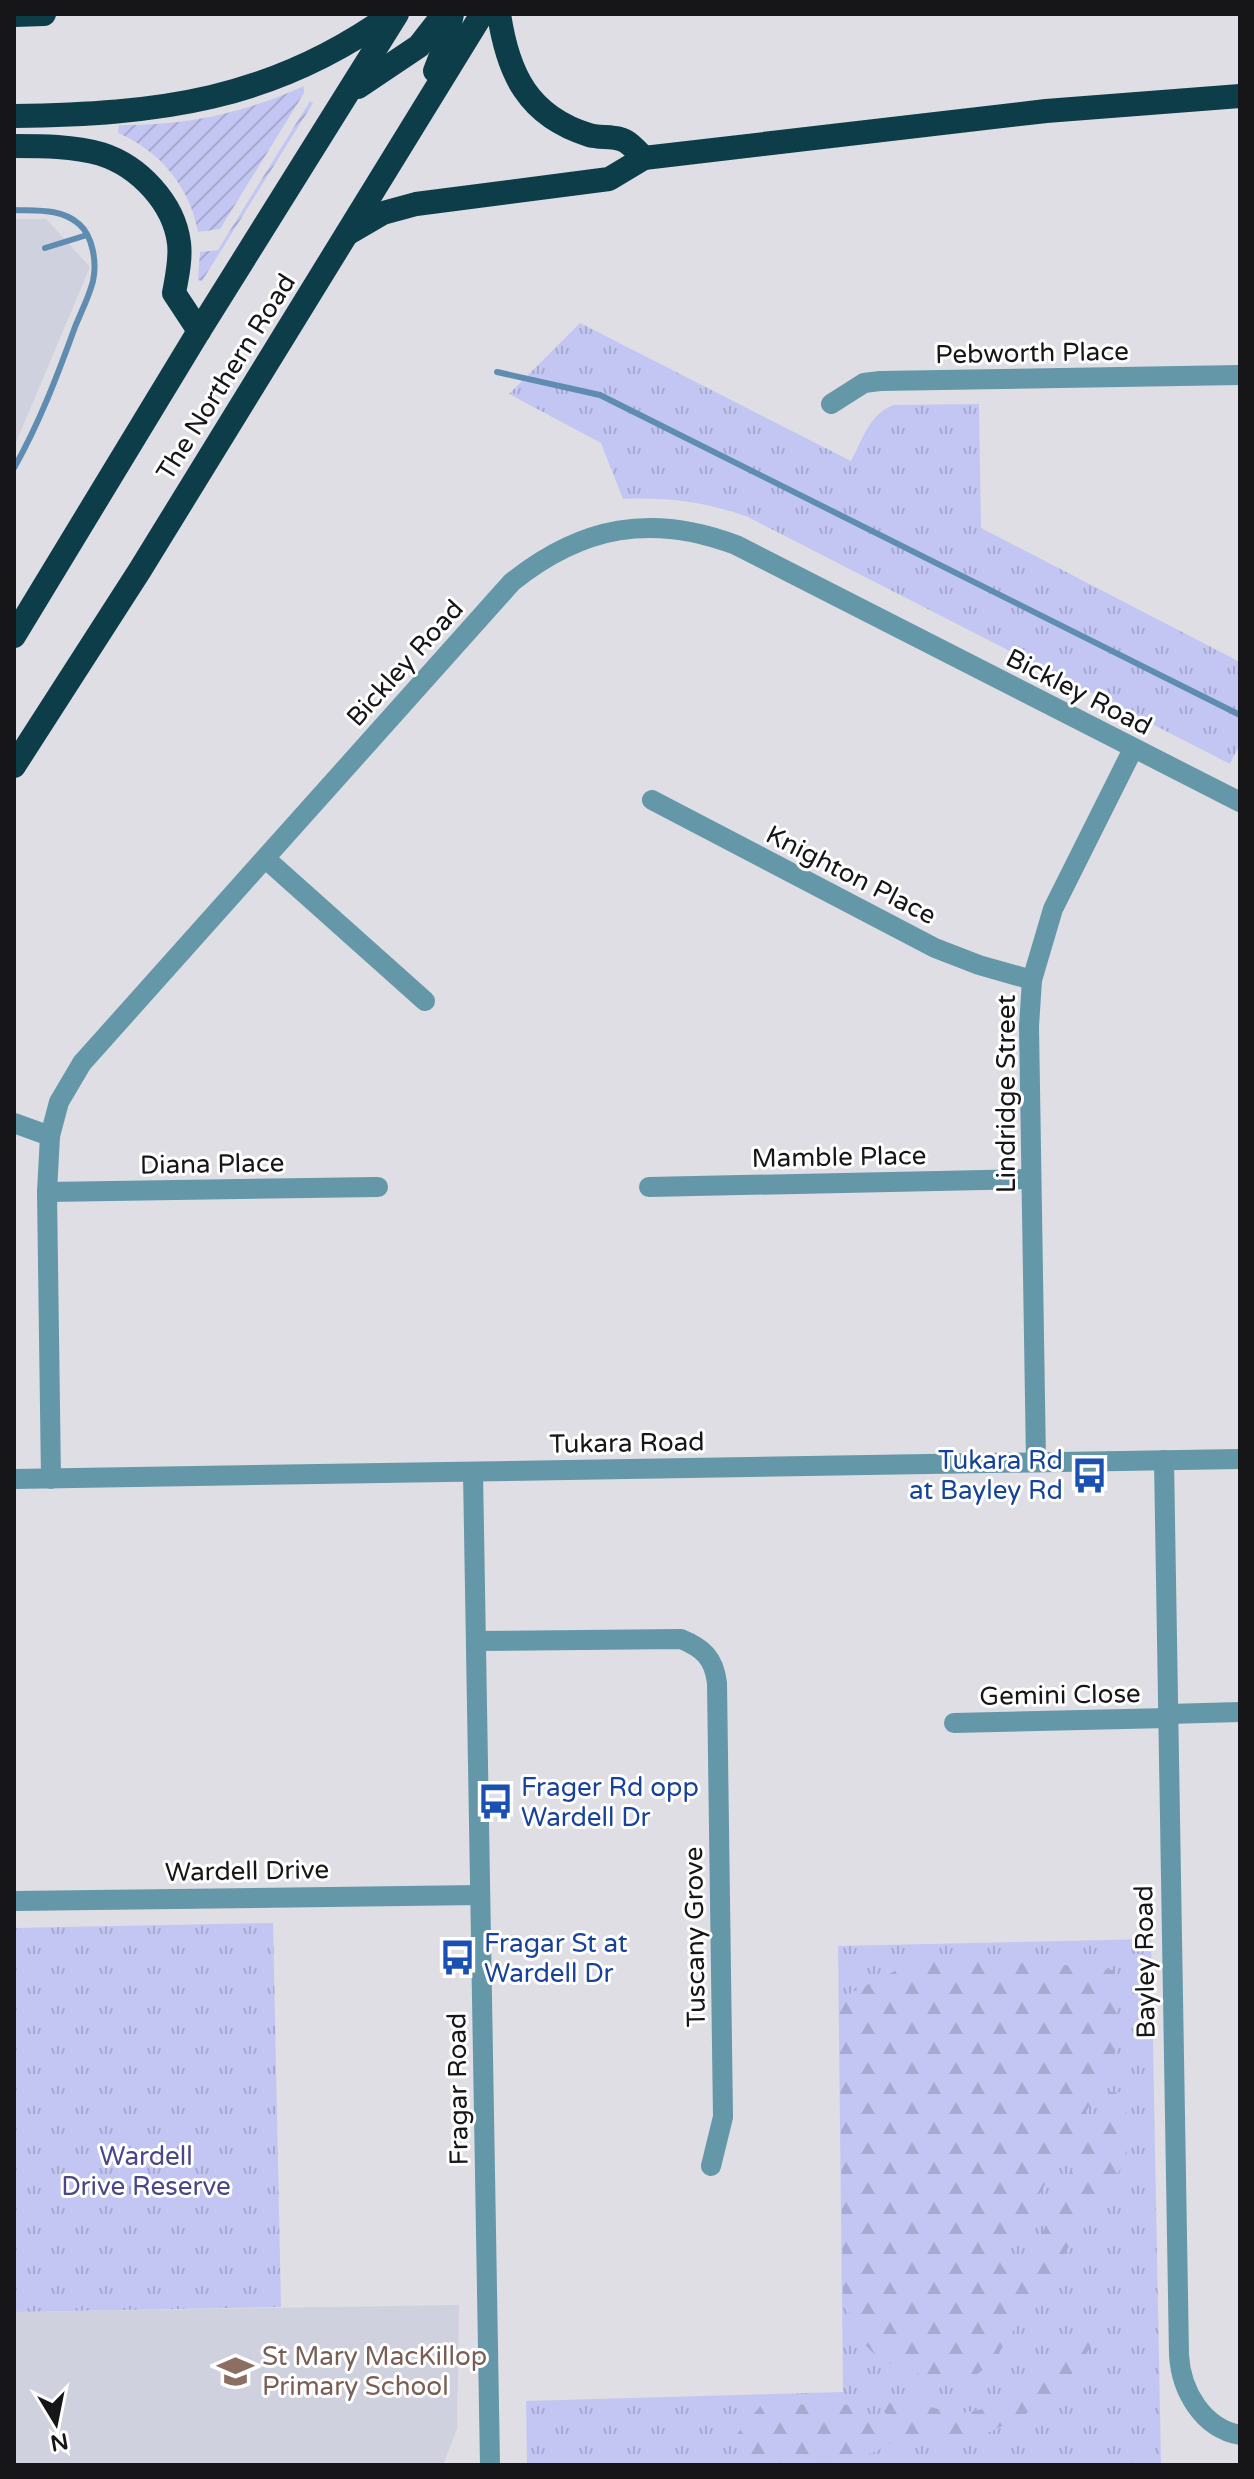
<svg xmlns="http://www.w3.org/2000/svg" width="1254" height="2479" font-family="'Varela Round',sans-serif">
<style>
.built{fill:#d0d1de}
.grass{fill:url(#grass-tufts)}
.forest{fill:url(#forest-firs)}
.garden{fill:url(#garden-furrows)}
.lines{fill:none;stroke-linecap:round;stroke-linejoin:round}
.stream{stroke:#608cb1;stroke-width:6}
.minor{stroke:#6497a8;stroke-width:20}
.highway{stroke:#0e3d4a;stroke-width:24}
.labels{text-anchor:middle;dominant-baseline:central;stroke-width:6;stroke-linejoin:round;paint-order:stroke}
.street-label{font-size:26px;fill:#161618;stroke:#fff}
.transit-label{font-size:26px;fill:#164399;stroke:#fff;text-anchor:start}
.park-label{font-size:26px;fill:#484787;stroke:#fff}
.education-label{font-size:26px;fill:#785e54;stroke:#fff;text-anchor:start}
</style>
<defs>
<pattern id="grass-tufts" width="24" height="20" patternUnits="userSpaceOnUse" patternTransform="scale(2)"><rect width="24" height="20" fill="#c3c6f3"/><path d="M3 7l-1-3M5 7V3M7 7l1-3M15 17l-1-3M17 17v-4M19 17l1-3" fill="none" stroke="#a7a9d0"/></pattern>
<pattern id="forest-firs" width="22" height="20" patternUnits="userSpaceOnUse" patternTransform="scale(2)"><rect width="22" height="20" fill="#c3c6f3"/><path d="M5 1l3.5 6h-7zM16 11l3.5 6h-7z" fill="#a7a9d0"/></pattern>
<pattern id="garden-furrows" width="10" height="10" patternUnits="userSpaceOnUse" patternTransform="scale(2)"><rect width="10" height="10" fill="#c3c6f3"/><path d="M-1 1l2-2M0 10L10 0M9 11l2-2" fill="none" stroke="#a7a9d0"/></pattern>
</defs>
<rect width="100%" height="100%" fill="#dedee4"/>
<!-- built -->
<g class="built">
<polygon points="14,219 46,219 90,267 14,447"/>
<polygon points="459,2305 457,2429 443,2465 14,2465 14,2312"/>
</g>
<!-- grass -->
<g class="grass">
<path d="M580 323 851 461C863 439 869 414 894 405L979 404 981 528 1240 662V744L1230 764 748 517C706 502 668 497 623 499L601 443 509 394Z"/>
<polygon points="273,1923 281,2307 14,2312 14,1928"/>
<polygon points="1151,1939 1161,2465 527,2465 526,2401 843,2392 838,1946"/>
</g>
<!-- forest -->
<g class="forest">
<path d="M917 1960 1045 1963 1113 1970 1119 2030 1110 2069 1025 2220 996 2257 1004 2268 1031 2257 1109 2092 1126 2093 1127 2159 992 2363 964 2384C932 2376 881 2371 862 2340 855 2327 851 2313 843 2301L839 1999Z"/>
<polygon points="1088,2329 1094,2330 1098,2337 1064,2385 1023,2416 985,2434 946,2439 906,2435 874,2452 829,2465 743,2464 747,2459 733,2439 762,2404 861,2405 872,2421 888,2416 878,2405 904,2400 957,2414 988,2408 1023,2393"/>
<polygon points="1141,2449 1155,2462 1155,2465 1126,2465 1129,2458"/>
</g>
<!-- garden -->
<g class="garden">
<path d="M304 86V93L220 229 198 232C190 187 160 151 118 133L119 125C184 126 245 113 304 86Z"/>
<polygon points="310,101 313,103 202,281 198,280 200,252 218,250"/>
</g>
<g class="lines">
<!-- stream -->
<g class="stream">
<path d="M14 210C36 211 61 208 79 224 93 236 97 263 93 281 89 297 81 312 75 327 58 374 39 424 14 468"/>
<polyline points="45,248 87,235"/>
<polyline points="497,372 600,395 1240,715"/>
</g>
<!-- minor -->
<g class="minor">
<polyline points="831,404 864,383 880,381 1240,375"/>
<polyline points="652,800 935,948 979,965 1032,980"/>
<polyline points="266,859 425,1001"/>
<polyline points="14,1123 50,1136"/>
<polyline points="649,1187 1031,1179"/>
<polyline points="47,1192 378,1187"/>
<path d="M1164 1460 1179 2355C1181 2390 1202 2428 1240 2435"/>
<polyline points="1036,1461 1029,1026 1032,980 1053,909 1133,749"/>
<polyline points="473,1472 490,2465"/>
<polyline points="14,1479 1240,1459"/>
<path d="M51 1479 47 1192 50 1136 59 1102 82 1063 512 582C582 526 652 513 736 545L1240 802"/>
<path d="M477 1641 681 1639C703 1648 714 1658 717 1683L723 2117 711 2166"/>
<polyline points="1168,1714 1240,1712"/>
<polyline points="954,1723 1168,1718"/>
<polyline points="14,1901 480,1895"/>
</g>
<!-- highway -->
<g class="highway">
<path d="M499 14C508 74 528 116 589 135 599 138 610 136 620 139 629 141 638 152 644 158"/>
<polyline points="14,15 44,14"/>
<polyline points="435,71 445,45 452,14"/>
<polyline points="358,87 419,46 444,14"/>
<path d="M14 116C158 114 271 101 392 14"/>
<path d="M14 146C42 146 73 146 101 154 139 166 174 203 179 243 181 259 177 277 174 293L199 331"/>
<polyline points="347,234 383,213 416,204 609,179 644,158 1046,111 1240,96"/>
<polyline points="14,636 199,331 397,14"/>
<polyline points="14,766 140,570 482,14"/>
</g>
</g>
<!-- icons -->
<defs>
<symbol id="bus-bare" viewBox="-9 -9 18 18"><path d="M-5-6H5V4H4V6H2V4H-2V6H-4V4H-5ZM-3.5-4V0h7V-4ZM-3.5 1.2v1.5H-2V1.2ZM2 1.2v1.5H3.5V1.2Z" fill="#1a4fb4" stroke="#fff" stroke-width="2.5" paint-order="stroke"/></symbol>
<symbol id="school-bare" viewBox="-9 -9 18 18"><path d="M0-5L7-2L0 1L-7-2ZM-4 1L0 2.5L4 1V4Q0 6-4 4Z" fill="#8d6e63" stroke="#fff" stroke-width="2.5" paint-order="stroke"/></symbol>
</defs>
<g fill-rule="evenodd">
<use href="#bus-bare" x="1064" y="1450" width="51" height="51"/>
<use href="#bus-bare" x="470" y="1776" width="51" height="51"/>
<use href="#bus-bare" x="432" y="1932" width="51" height="51"/>
<use href="#school-bare" x="210" y="2346" width="51" height="51"/>
</g>
<g class="labels">
<!-- street labels -->
<g class="street-label">
<text transform="translate(1032 353) rotate(-1)">Pebworth Place</text>
<text transform="translate(226 377) rotate(-58)">The Northern Road</text>
<text transform="translate(405 663) rotate(-48)">Bickley Road</text>
<text transform="translate(1079 692) rotate(27)">Bickley Road</text>
<text transform="translate(851 875) rotate(27)">Knighton Place</text>
<text transform="translate(1006 1094) rotate(-90)">Lindridge Street</text>
<text transform="translate(839 1157) rotate(-1)">Mamble Place</text>
<text transform="translate(212 1164) rotate(-1)">Diana Place</text>
<text transform="translate(627 1443) rotate(-1)">Tukara Road</text>
<text transform="translate(1060 1695) rotate(-1)">Gemini Close</text>
<text transform="translate(247 1871) rotate(-1)">Wardell Drive</text>
<text transform="translate(695 1937) rotate(-91)">Tuscany Grove</text>
<text transform="translate(1145 1962) rotate(-91)">Bayley Road</text>
<text transform="translate(458 2089) rotate(-91)">Fragar Road</text>
</g>
<!-- transit labels -->
<g class="transit-label">
<text x="1063" y="1460" text-anchor="end">Tukara Rd<tspan x="1063" dy="30">at Bayley Rd</tspan></text>
<text x="521" y="1787">Frager Rd opp<tspan x="521" dy="30">Wardell Dr</tspan></text>
<text x="484" y="1943">Fragar St at<tspan x="484" dy="30">Wardell Dr</tspan></text>
</g>
<!-- park labels -->
<g class="park-label">
<text x="146" y="2156">Wardell<tspan x="146" dy="30">Drive Reserve</tspan></text>
</g>
<!-- education labels -->
<g class="education-label">
<text x="262" y="2356">St Mary MacKillop<tspan x="262" dy="30">Primary School</tspan></text>
</g>
</g>
<!-- border -->
<rect width="1254" height="2479" fill="none" stroke="#161618" stroke-width="32"/>
<!-- north arrow -->
<g transform="translate(56 2423) rotate(170)" stroke="#ffffff" stroke-width="6" paint-order="stroke">
<path d="M0-6L14 30L0 20L-14 30Z" fill="#161618"/>
<text y="-12" font-size="22" font-weight="bold" text-anchor="middle" fill="#161618">N</text>
</g>
</svg>
